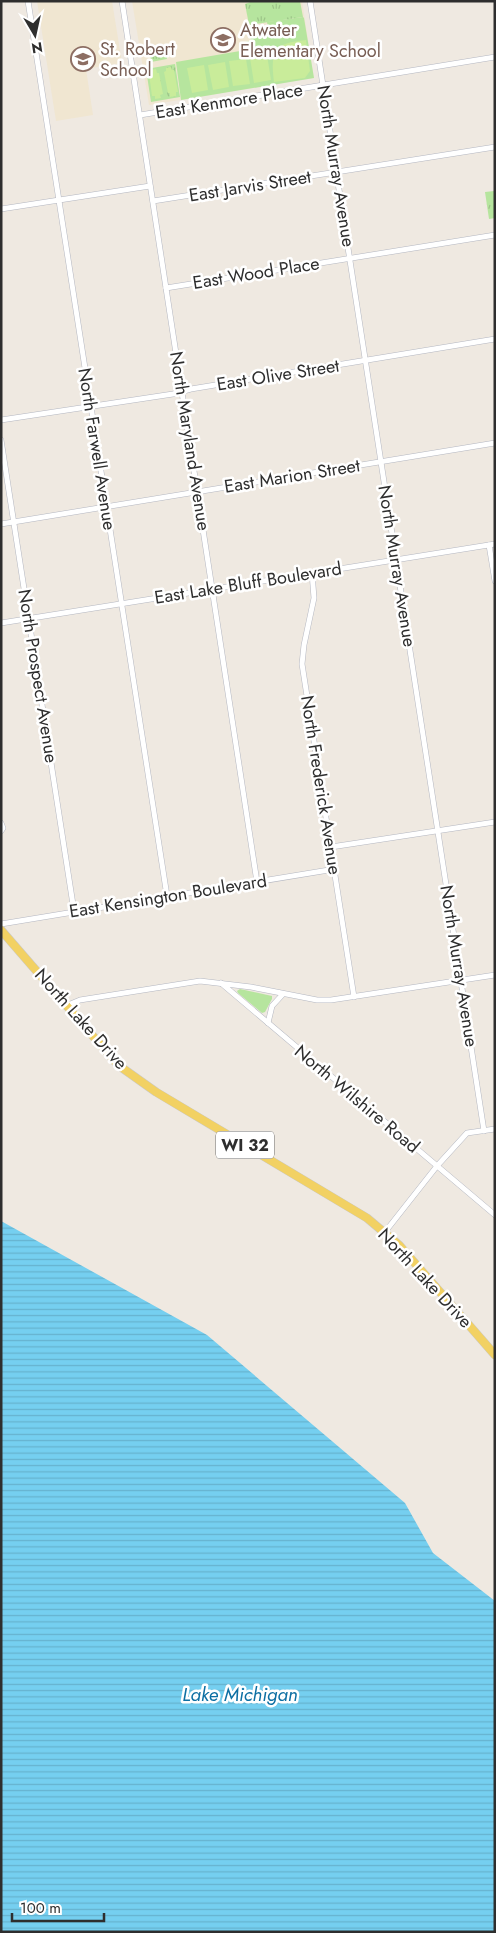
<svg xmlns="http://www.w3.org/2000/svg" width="496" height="1933" font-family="Jost,sans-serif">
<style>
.education{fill:#f0e6d1}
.grass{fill:#b6e59e}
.park{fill:url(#park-tufts)}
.pitch{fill:#c9ec9a}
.water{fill:url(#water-rules)}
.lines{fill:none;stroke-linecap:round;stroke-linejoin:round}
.street-casing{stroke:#b4b7c1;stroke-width:6}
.primary-casing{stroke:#c9c9c9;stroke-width:9}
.street{stroke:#fff;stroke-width:5}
.primary{stroke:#f2d163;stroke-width:8}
.labels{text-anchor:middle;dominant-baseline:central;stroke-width:5;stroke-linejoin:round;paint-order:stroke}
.shield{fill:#fff;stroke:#6d6d6d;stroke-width:1}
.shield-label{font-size:16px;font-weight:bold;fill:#2e2e2e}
.education-label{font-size:18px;fill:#785e54;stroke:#fff;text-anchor:start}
.street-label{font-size:18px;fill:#2e2e2e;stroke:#fff}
.water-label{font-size:19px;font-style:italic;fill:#0d6fa3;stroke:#fff}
</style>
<defs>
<pattern id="park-tufts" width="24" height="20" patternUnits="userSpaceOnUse" patternTransform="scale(1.25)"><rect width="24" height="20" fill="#b6e59e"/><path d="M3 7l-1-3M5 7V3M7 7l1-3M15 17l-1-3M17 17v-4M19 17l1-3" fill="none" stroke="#9dc588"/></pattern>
<pattern id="water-rules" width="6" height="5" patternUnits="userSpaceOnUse" patternTransform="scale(1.25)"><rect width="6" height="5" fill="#75cff0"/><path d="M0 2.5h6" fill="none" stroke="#66b2ce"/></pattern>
</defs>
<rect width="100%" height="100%" fill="#efe9e1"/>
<!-- education -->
<g class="education">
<polygon points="37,1 112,1 122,63 86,69 93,115 56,121"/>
<polygon points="132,1 302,1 314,78 149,105"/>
</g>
<!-- grass -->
<g class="grass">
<polygon points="303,17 304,18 314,78 181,100 176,62 240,51 239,43 251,41 250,36 269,33 267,22"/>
<polygon points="240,989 272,996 272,999 265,1012 262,1013 238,993 237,991"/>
</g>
<!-- park -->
<g class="park">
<polygon points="253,1 300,1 303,17 249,25 245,4"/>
<polygon points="165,47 167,59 151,62 149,49"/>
<polygon points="175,64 180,97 151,102 146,69"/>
<polygon points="494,191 495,218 489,219 485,192"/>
</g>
<!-- pitch -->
<g class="pitch">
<path d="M306 40 310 71 305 78 274 82C270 51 274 43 306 40Z"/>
<polygon points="267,55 271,80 254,83 250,58"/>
<polygon points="246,59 250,84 233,86 229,61"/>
<polygon points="225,62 229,87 213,90 208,65"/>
<polygon points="204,65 208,90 192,93 187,68"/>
<polygon points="171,67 172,70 174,70 178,92 176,92 176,96 170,97 170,93 168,93 164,72 166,71 166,68"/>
<polygon points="156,69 157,73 159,73 163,94 160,95 161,98 155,99 155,96 152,96 149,74 151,74 151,70"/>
</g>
<!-- water -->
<polygon class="water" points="1,1221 207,1335 405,1503 433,1553 495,1601 495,1932 1,1932"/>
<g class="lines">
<defs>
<g id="street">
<polyline points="28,1 167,896"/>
<polyline points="122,1 257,882"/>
<polyline points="310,1 484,1131"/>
<polyline points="140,115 495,57"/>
<polyline points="153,201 495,147"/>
<polyline points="1,209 150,186"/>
<polyline points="166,288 495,235"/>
<polyline points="1,420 173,394 191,389 495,339"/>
<polyline points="1,440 74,911"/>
<polyline points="1,524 495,443"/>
<polyline points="489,545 495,581"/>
<polyline points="312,573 314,598 304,645 302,664 354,997"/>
<polyline points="1,623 495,544"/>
<polyline points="1,823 3,828 1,831"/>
<polyline points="331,847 495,822"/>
<polyline points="1,924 335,869"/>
<polyline points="221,983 495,1215"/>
<polyline points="68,1005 80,1000 200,981 251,987 317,1000 331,1000 495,975"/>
<polyline points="268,1023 272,1006 283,994"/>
<polyline points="385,1232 437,1166 467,1133 495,1129"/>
</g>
<polyline id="primary" points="1,930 118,1065 156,1092 367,1218 399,1245 495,1355"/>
</defs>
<!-- street casing -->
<use href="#street" class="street-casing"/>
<!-- primary casing -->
<use href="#primary" class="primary-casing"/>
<!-- street -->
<use href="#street" class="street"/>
<!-- primary -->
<use href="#primary" class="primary"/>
</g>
<!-- icons -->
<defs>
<symbol id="school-ring" viewBox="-11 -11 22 22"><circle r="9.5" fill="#fff" stroke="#8d6e63" stroke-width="1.5"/><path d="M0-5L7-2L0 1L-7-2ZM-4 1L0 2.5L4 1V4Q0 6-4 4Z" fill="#8d6e63"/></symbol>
</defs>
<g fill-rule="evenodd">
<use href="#school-ring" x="209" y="26" width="28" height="28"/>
<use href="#school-ring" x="69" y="45" width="28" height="28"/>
</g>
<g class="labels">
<!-- shield labels -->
<rect class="shield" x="216" y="1131.5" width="58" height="27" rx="4"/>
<g class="shield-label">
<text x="245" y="1145">WI 32</text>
</g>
<!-- education labels -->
<g class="education-label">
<text x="240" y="30">Atwater<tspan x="240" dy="21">Elementary School</tspan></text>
<text x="100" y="49">St. Robert<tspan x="100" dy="21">School</tspan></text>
</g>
<!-- street labels -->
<g class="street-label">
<text transform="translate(229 101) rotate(-9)">East Kenmore Place</text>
<text transform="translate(336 166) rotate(81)">North Murray Avenue</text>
<text transform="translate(250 186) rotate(-9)">East Jarvis Street</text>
<text transform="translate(256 273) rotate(-9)">East Wood Place</text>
<text transform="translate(278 375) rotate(-9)">East Olive Street</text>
<text transform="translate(190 441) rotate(81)">North Maryland Avenue</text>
<text transform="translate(97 449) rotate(81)">North Farwell Avenue</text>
<text transform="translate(292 476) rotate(-9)">East Marion Street</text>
<text transform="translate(397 566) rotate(81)">North Murray Avenue</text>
<text transform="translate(248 583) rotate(-9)">East Lake Bluff Boulevard</text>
<text transform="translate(38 676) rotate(81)">North Prospect Avenue</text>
<text transform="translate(321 785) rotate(81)">North Frederick Avenue</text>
<text transform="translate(168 896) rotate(-9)">East Kensington Boulevard</text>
<text transform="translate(459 966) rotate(81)">North Murray Avenue</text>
<text transform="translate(81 1019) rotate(48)">North Lake Drive</text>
<text transform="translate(357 1099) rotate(40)">North Wilshire Road</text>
<text transform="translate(425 1278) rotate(47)">North Lake Drive</text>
</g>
<!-- water labels -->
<g class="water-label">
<text x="240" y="1694">Lake Michigan</text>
</g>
</g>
<!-- border -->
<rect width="496" height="1933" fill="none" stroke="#2e2e2e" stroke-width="5"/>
<!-- north arrow -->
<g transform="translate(35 35) rotate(171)" stroke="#ffffff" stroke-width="4" paint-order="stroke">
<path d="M0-4L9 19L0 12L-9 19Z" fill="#2e2e2e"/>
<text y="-8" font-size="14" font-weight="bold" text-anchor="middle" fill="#2e2e2e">N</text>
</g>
<!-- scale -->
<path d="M12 1913v8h92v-8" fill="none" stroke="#2e2e2e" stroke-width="2.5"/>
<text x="20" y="1913" font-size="15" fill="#2e2e2e" stroke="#ffffff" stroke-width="4" paint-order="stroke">100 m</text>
</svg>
